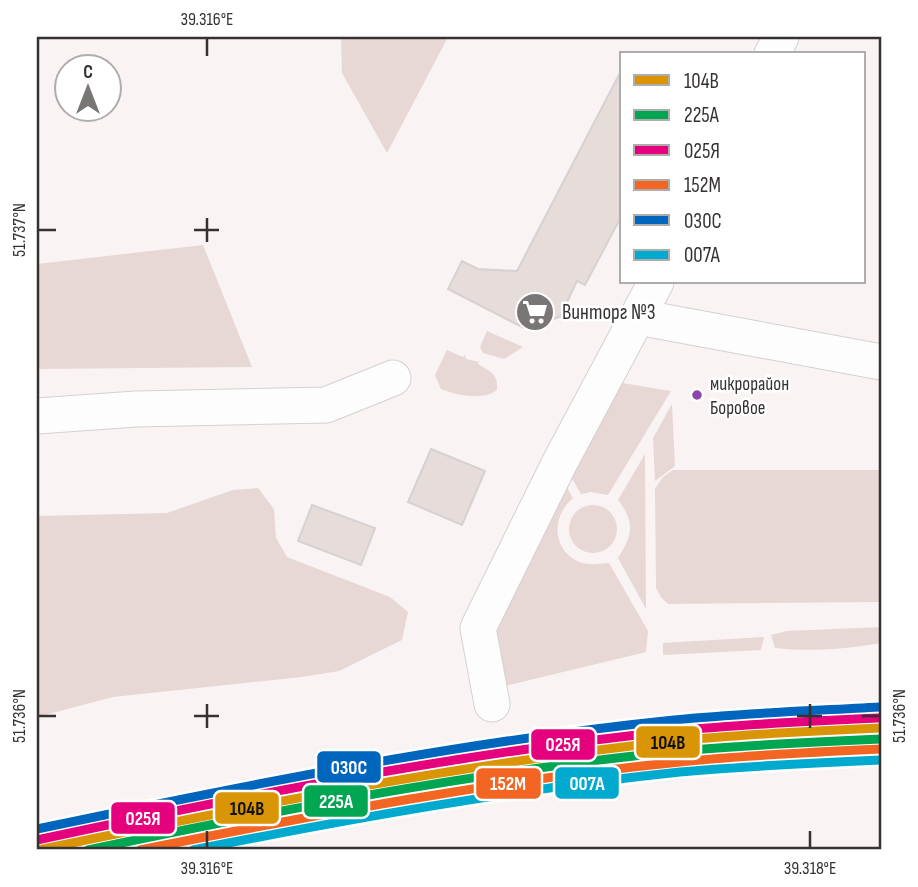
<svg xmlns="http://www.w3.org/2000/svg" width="918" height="887" font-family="'Sofia Sans Condensed',sans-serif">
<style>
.green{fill:#e7d7d5}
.building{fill:#e6dcda;stroke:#d6d2d1;stroke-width:2}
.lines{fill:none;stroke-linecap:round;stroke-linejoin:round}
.minor-casing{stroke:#d4d1d0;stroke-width:37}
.minor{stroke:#fefdfd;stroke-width:35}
.rail-1-casing{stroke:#fff;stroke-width:14}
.rail-2-casing{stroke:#fff;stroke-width:14}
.rail-3-casing{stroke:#fff;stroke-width:14}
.rail-4-casing{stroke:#fff;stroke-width:14}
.rail-5-casing{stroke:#fff;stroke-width:14}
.rail-6-casing{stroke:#fff;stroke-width:14}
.rail-1{stroke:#da9507;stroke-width:9}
.rail-2{stroke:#00a651;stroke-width:9}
.rail-3{stroke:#e5007d;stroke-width:9}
.rail-4{stroke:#f26522;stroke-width:9}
.rail-5{stroke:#0065bd;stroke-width:9}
.rail-6{stroke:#00a9ce;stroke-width:9}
.ticks{fill:none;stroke:#353231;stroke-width:2.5}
.bus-dot{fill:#8e44ad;stroke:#fff;stroke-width:2.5}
.labels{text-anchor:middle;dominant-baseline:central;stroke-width:5;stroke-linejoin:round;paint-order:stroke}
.bus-label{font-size:19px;fill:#353231;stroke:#fff;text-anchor:start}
.poi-label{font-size:21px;fill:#353231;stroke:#fff;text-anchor:start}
.line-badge{stroke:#fff;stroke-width:2.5}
.badge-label{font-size:19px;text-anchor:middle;font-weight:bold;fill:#fff}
.pale-badge-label{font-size:19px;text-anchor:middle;font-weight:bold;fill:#111}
.neatline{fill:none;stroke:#353231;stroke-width:2.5}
.ticks-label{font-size:18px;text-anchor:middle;fill:#353231}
</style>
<rect width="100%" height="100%" fill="#f9f4f3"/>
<!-- green -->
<g class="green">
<polygon points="341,37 448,37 387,153 342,73"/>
<polygon points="203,245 252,367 37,369 37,264"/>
<polygon points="487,331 523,347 504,359 483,353 480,347"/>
<path d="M447 350 463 357 465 355 466 359 479 362 478 364C490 371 499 375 497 390 484 401 455 395 441 389L435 375Z"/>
<polygon points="610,381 671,391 608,495 591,492 581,494 567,470"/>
<polygon points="672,404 675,466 655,481 653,438"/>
<path d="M645 454 646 608V609L618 558C633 535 635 522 618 500Z"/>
<polygon points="673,470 881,470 881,602 668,604 661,597 656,588 655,489 663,477"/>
<path d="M562 479 573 498C553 515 551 545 575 560 586 566 598 564 609 563L648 631 646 652 505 686 494 626Z"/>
<polygon points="258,488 274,509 276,538 287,557 390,597 408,612 402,640 339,671 302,677 113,697 37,717 37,516 167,513 233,490"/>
<circle cx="593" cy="529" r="24"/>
<path d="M881 627V643C847 649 810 652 775 648L771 635 787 631Z"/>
<polygon points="764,637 761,650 663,655 663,643"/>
</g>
<!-- building -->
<g class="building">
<polygon points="622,69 622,215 585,285 577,281 560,317 524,328 448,289 462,261 478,269 517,271"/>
<polygon points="431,449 485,471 462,525 408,502"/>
<polygon points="312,505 375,528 361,565 298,541"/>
</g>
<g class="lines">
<defs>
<g id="minor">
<polyline points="772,54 781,37"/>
<polyline points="638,317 881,362"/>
<polyline points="37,416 136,409 326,405 393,378"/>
<polyline points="492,704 478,628 560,462 656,282"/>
</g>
</defs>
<!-- minor casing -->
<use href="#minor" class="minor-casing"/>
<!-- minor -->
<use href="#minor" class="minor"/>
<defs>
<path id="rail-1" d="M38 850C249 806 461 764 675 741 743 734 812 731 881 728"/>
<path id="rail-2" d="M88 850C283 809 481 771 680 751 747 745 814 742 881 739"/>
<path id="rail-3" d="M37 840C248 795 460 753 674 731 743 724 812 721 880 718"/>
<path id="rail-4" d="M140 850C319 814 498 780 680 762 747 755 814 752 881 749"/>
<path id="rail-5" d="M37 829C247 785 459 742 674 720 742 713 811 711 880 707"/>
<path id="rail-6" d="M193 850C354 818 517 789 680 772 747 766 814 763 881 760"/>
</defs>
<!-- rail-1 casing -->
<use href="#rail-1" class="rail-1-casing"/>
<!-- rail-2 casing -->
<use href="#rail-2" class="rail-2-casing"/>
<!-- rail-3 casing -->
<use href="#rail-3" class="rail-3-casing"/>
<!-- rail-4 casing -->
<use href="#rail-4" class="rail-4-casing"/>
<!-- rail-5 casing -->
<use href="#rail-5" class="rail-5-casing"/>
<!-- rail-6 casing -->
<use href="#rail-6" class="rail-6-casing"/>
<!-- rail-1 -->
<use href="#rail-1" class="rail-1"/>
<!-- rail-2 -->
<use href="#rail-2" class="rail-2"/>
<!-- rail-3 -->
<use href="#rail-3" class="rail-3"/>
<!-- rail-4 -->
<use href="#rail-4" class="rail-4"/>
<!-- rail-5 -->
<use href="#rail-5" class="rail-5"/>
<!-- rail-6 -->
<use href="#rail-6" class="rail-6"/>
</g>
<!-- ticks -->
<path class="ticks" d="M207 38V56M207 218V242M38 230H56M194 230H219M207 704V728M810 704V728M38 716H56M194 716H219M797 716H822M862 716H880M207 831V848M810 831V848"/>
<!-- icons -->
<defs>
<symbol id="supermarket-disc" viewBox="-11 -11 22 22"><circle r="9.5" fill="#7a7675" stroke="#fff"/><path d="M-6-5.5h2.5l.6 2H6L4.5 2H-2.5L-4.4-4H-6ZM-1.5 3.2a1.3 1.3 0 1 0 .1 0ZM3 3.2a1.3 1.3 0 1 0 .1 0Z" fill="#fff"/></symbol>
</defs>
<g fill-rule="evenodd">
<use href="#supermarket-disc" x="513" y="290" width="44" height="44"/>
</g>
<!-- markers -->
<circle class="bus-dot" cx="697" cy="395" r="6"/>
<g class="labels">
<!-- bus labels -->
<g class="bus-label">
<text x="710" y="384">микрорайон<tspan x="710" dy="24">Боровое</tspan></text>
</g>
<!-- poi labels -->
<g class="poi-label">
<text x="562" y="312">Винторг №3</text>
</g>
</g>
<g class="line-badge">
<rect x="635" y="725" width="66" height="34" rx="7" fill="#da9507"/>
<rect x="530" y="728" width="66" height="33" rx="7" fill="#e5007d"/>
<rect x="316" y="750" width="66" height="34" rx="7" fill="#0065bd"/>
<rect x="554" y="766" width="66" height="34" rx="7" fill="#00a9ce"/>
<rect x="475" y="767" width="67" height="33" rx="7" fill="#f26522"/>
<rect x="303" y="784" width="66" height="34" rx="7" fill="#00a651"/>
<rect x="214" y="791" width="66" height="34" rx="7" fill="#da9507"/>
<rect x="110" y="801" width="66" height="34" rx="7" fill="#e5007d"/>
</g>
<g class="badge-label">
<text x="563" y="751">025Я</text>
<text x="349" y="774">030C</text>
<text x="587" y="790">007А</text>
<text x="508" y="790">152М</text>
<text x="336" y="808">225А</text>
<text x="143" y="825">025Я</text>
</g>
<g class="pale-badge-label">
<text x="668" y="749">104В</text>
<text x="247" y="815">104В</text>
</g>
<!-- border -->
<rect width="918" height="887" fill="none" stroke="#ffffff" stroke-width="77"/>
<!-- legend -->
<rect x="620" y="52" width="245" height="231" fill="#ffffff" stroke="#aeadad" stroke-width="2"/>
<rect x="634" y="75" width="35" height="10" fill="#da9507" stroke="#aeadad" stroke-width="2"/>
<text x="684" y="88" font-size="21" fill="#353231">104В</text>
<rect x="634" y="110" width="35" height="10" fill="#00a651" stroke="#aeadad" stroke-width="2"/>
<text x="684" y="122" font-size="21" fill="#353231">225А</text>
<rect x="634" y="145" width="35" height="10" fill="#e5007d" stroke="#aeadad" stroke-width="2"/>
<text x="684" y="158" font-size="21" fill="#353231">025Я</text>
<rect x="634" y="180" width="35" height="10" fill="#f26522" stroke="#aeadad" stroke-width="2"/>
<text x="684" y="192" font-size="21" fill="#353231">152М</text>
<rect x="634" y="215" width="35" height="10" fill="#0065bd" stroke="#aeadad" stroke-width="2"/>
<text x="684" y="228" font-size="21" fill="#353231">030C</text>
<rect x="634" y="250" width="35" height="10" fill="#00a9ce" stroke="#aeadad" stroke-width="2"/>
<text x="684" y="262" font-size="21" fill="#353231">007А</text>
<!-- north arrow -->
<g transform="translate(88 88)"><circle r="33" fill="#ffffff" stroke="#aeadad" stroke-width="2"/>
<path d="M0-5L12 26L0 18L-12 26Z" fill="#7a7675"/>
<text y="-10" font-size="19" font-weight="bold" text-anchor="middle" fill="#353231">С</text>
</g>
<rect x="38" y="38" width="842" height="810" class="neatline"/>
<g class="ticks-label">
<text x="207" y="25">39.316°E</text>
<text transform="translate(19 230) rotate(-90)" y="6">51.737°N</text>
<text transform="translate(19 716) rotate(-90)" y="6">51.736°N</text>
<text transform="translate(899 716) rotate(-90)" y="6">51.736°N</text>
<text x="207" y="874">39.316°E</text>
<text x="810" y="874">39.318°E</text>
</g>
</svg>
